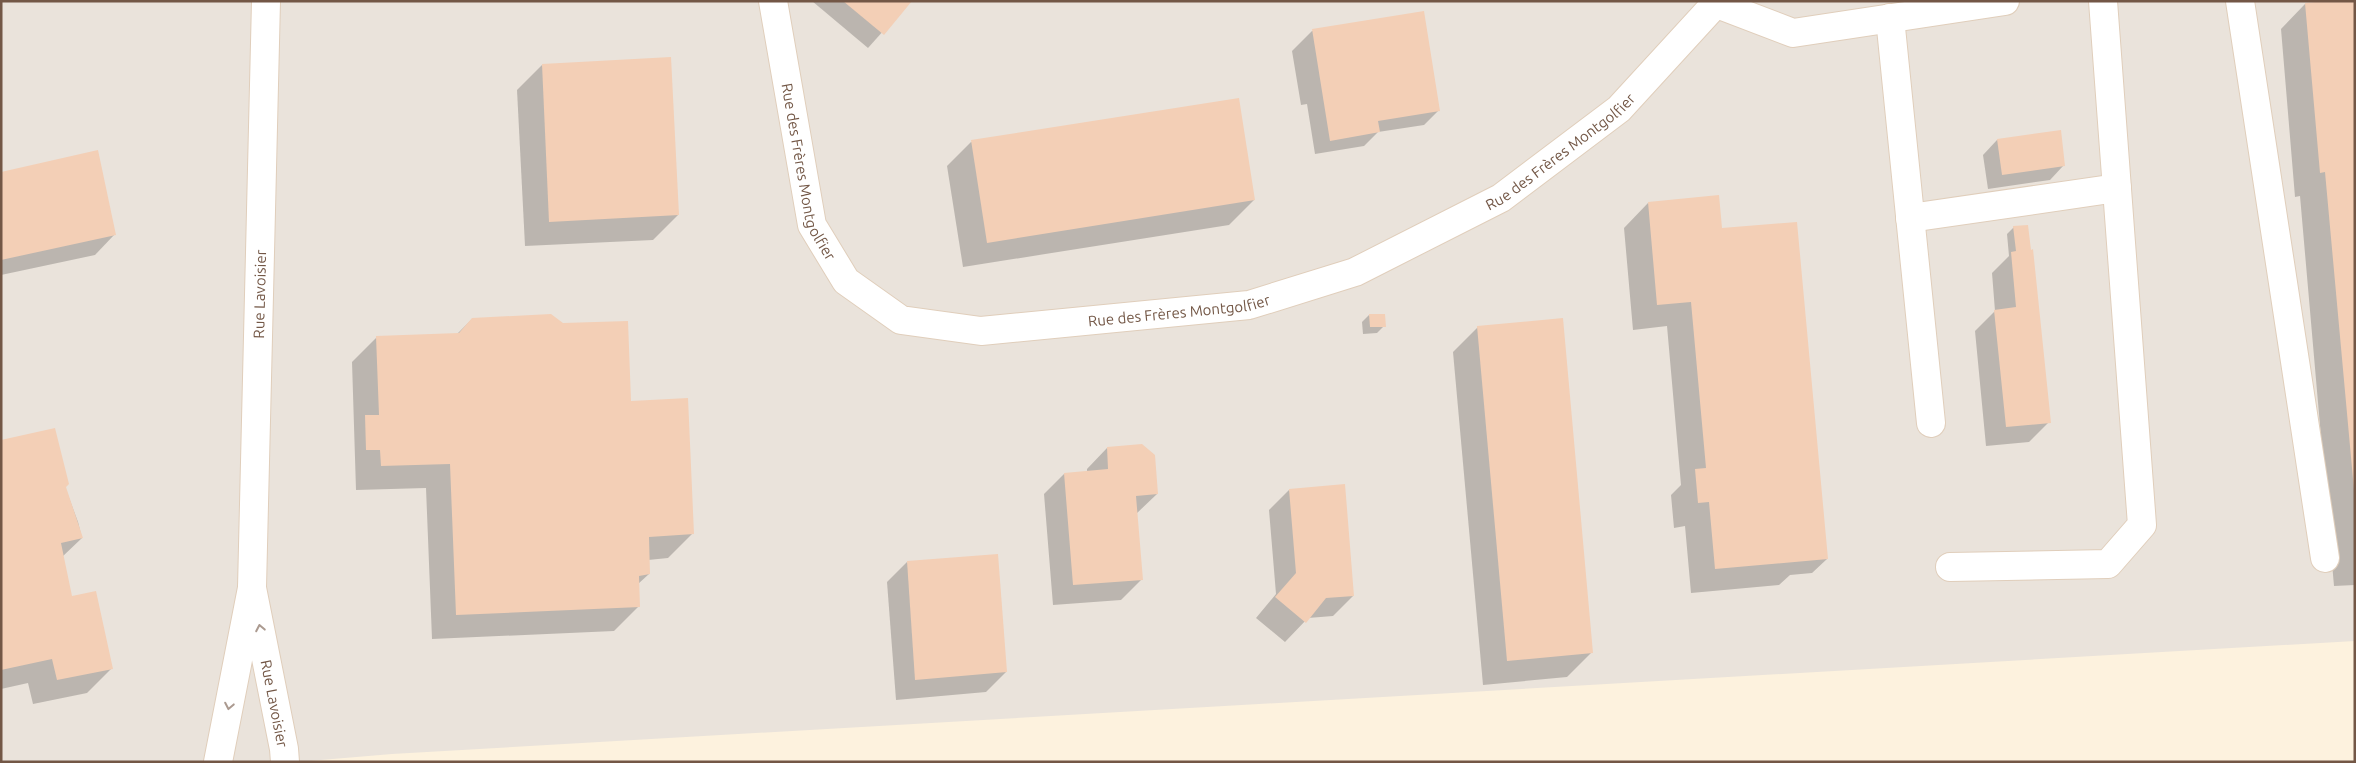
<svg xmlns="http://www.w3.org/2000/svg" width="2356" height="763" font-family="Ubuntu,sans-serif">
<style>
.industrial{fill:#eae3db}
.shadow{fill:#0003}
.building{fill:#f3cfb6}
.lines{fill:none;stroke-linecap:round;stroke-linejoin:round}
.minor-casing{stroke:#e0cebb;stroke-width:30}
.minor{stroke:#fff;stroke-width:28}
.oneway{stroke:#ab9a90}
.labels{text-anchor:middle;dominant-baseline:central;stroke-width:4;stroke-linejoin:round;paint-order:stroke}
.street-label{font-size:15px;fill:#735746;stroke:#fff5e5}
</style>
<rect width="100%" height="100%" fill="#fdf2de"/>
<!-- industrial -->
<polygon class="industrial" points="1,1 2355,1 2355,641 392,754 297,762 1,762"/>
<!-- shadow -->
<g class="shadow">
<polygon points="812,1 910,1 868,48"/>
<polygon points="2355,1 2355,585 2334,586 2300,196 2295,197 2281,29 2305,4"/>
<polygon points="1423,13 1439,110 1424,125 1378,132 1364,146 1315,154 1307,104 1301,105 1292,51 1312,31"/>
<polygon points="542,65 678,215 653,240 525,246 517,90"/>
<polygon points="2060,132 2064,165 2050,180 1988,189 1983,155 1997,140"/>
<polygon points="971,142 1254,200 1229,225 963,267 947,166"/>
<polygon points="1,173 115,234 95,255 1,275"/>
<polygon points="1648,203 1721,230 1827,559 1812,573 1790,575 1779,585 1691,593 1685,526 1674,528 1671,495 1681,485 1667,326 1633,330 1624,228"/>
<polygon points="2014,227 2049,422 2029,442 1986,446 1975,331 1995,311 1992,273 2009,256 2007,234"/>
<polygon points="1369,315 1384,326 1377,333 1363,334 1362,322"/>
<polygon points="472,319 630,402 693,533 668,558 648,560 649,574 638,584 639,606 614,631 432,639 426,488 356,490 352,362 377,337 457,334"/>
<polygon points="1478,327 1591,653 1567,677 1483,685 1453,352"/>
<polygon points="1,441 65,487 78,522 82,538 62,557 71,597 112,668 87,693 33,704 28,683 1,689"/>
<polygon points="1107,448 1157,494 1136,514 1142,579 1121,600 1053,605 1044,494 1064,474 1087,472 1087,469"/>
<polygon points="1289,490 1353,596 1333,616 1308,618 1285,642 1256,618 1276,594 1269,510"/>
<polygon points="907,562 1006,672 986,692 896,700 887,582"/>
</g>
<!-- building -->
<g class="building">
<polygon points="843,1 912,1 884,35"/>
<polygon points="2324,1 2355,1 2355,501 2325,172 2320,173 2305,3"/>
<polygon points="1424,11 1440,111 1378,121 1380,132 1330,141 1312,29"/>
<polygon points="671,57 679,215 549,222 542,64"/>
<polygon points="1239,98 1255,200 987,243 971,140"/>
<polygon points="2061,130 2065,166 2002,175 1997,139"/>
<polygon points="98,150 116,235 1,260 1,172"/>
<polygon points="1719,195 1722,228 1797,222 1828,559 1715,569 1709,502 1698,503 1695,469 1706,468 1691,302 1657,305 1648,202"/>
<polygon points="2028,225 2031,250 2033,249 2051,423 2006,427 1994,310 2016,307 2011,252 2016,251 2013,226"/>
<polygon points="551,314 563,323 628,321 631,401 688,398 694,534 649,537 650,574 639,576 640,607 456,615 450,464 381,466 380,450 366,450 365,415 379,415 376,336 459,333 472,318"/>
<polygon points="1369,314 1385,314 1386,327 1370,327"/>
<polygon points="1563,318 1593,653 1507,661 1477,326"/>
<polygon points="55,428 69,484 66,487 83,538 61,543 72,596 96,591 113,669 57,680 52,659 1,670 1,440"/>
<polygon points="1142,444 1155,455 1158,494 1136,496 1143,580 1073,585 1064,473 1108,469 1107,447"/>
<polygon points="1345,484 1354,596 1326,598 1306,623 1275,597 1296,573 1289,489"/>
<polygon points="998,554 1007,672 915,680 907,561"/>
</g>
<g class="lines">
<defs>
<g id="minor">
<path id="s1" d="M773 1 812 225 846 281 901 320 981 331 1249 305 1355 272 1501 198 1619 109 1718 1"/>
<polyline points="2240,1 2325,558"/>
<polyline points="1717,4 1793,33 2005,1"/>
<polyline points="1890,18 1931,423"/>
<polyline points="1910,218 2117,188"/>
<polyline points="1950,567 2108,564 2142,525 2103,1"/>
<path id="s2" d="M252 588 266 1"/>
<path id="s3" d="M218 762 252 588 284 749 285 762"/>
</g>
</defs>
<!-- minor casing -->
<use href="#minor" class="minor-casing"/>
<!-- minor -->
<use href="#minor" class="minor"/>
</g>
<!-- one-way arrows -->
<defs><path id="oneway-chevron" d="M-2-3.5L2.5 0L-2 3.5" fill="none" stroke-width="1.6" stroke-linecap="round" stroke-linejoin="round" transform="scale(1.25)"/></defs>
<g class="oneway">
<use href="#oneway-chevron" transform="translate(260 628) rotate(-101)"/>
<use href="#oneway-chevron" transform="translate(229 706) rotate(101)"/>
</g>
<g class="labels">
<!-- street labels -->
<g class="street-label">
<text stroke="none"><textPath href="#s1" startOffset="1060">Rue des Frères Montgolfier</textPath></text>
<text stroke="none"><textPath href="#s1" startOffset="175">Rue des Frères Montgolfier</textPath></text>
<text stroke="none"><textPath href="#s2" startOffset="294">Rue Lavoisier</textPath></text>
<text stroke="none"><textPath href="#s1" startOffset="640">Rue des Frères Montgolfier</textPath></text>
<text stroke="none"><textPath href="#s3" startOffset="295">Rue Lavoisier</textPath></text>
</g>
</g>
<!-- border -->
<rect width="2356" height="763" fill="none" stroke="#735746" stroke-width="5"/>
</svg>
